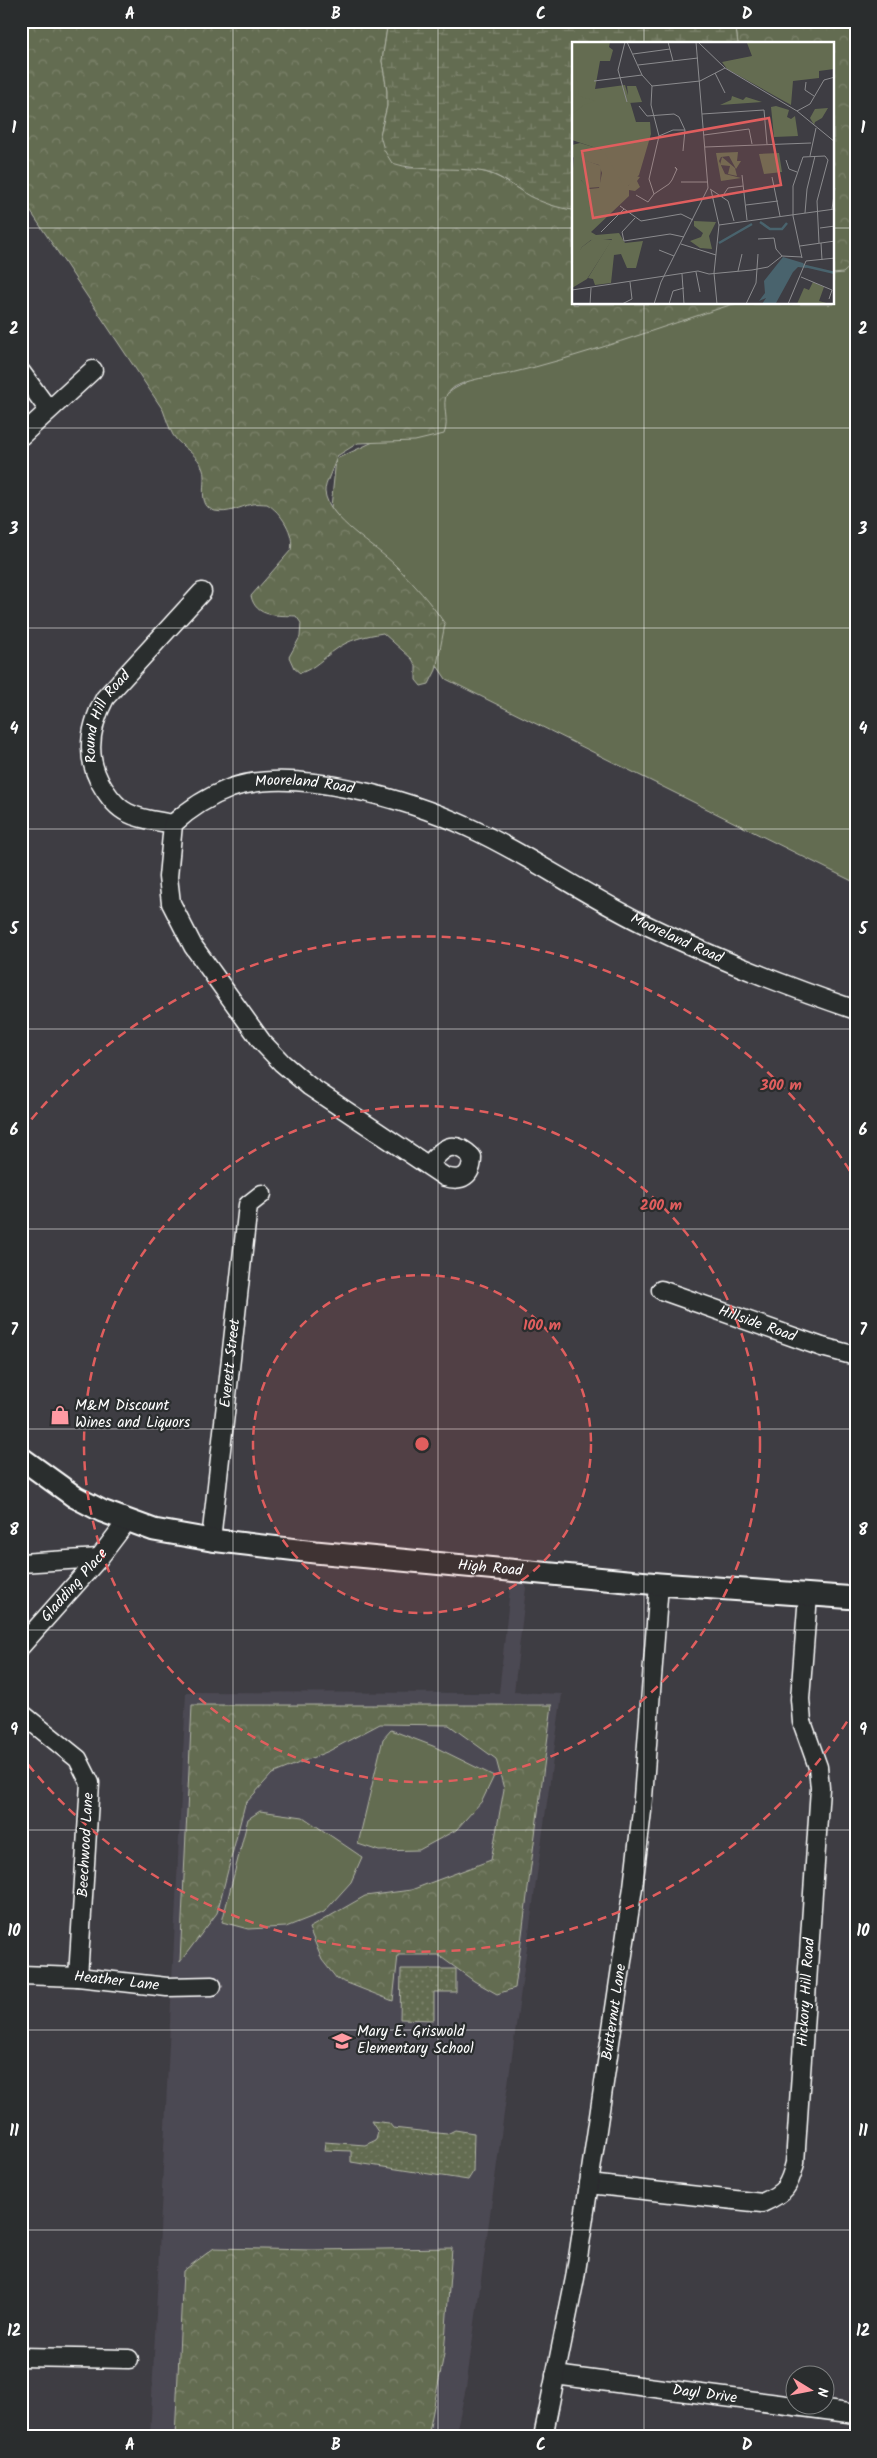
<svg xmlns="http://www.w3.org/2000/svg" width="877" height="2458" font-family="Kalam,sans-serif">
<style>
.built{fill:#4c4852}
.green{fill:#646c51;stroke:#b2b6a8}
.forest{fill:url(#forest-crowns);stroke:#b2b6a8}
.wetland{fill:url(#wetland-marsh);stroke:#b2b6a8}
.park{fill:url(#park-dots);stroke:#b2b6a8}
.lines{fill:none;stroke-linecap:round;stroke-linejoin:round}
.minor-casing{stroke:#fff;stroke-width:21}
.major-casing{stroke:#fff;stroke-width:25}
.minor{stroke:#2a2d2e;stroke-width:18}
.major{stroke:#2a2d2e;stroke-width:21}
.grid{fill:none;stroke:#fff;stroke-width:1;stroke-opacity:0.55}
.ring{fill:none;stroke:#e05e5e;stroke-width:2.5;stroke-dasharray:9 6}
.labels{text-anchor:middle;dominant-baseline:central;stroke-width:4.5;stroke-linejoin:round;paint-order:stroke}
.street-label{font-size:15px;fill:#fff;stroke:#2a2d2e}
.poi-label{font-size:15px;fill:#fff;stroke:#2a2d2e;text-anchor:start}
.inset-river{fill:none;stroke:#49636d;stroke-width:2.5}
.inset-road{fill:none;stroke:#8b8b8e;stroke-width:1}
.view{fill:#e05e5e;fill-opacity:0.15;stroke:#e05e5e;stroke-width:2.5}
.inset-edge{fill:none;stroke:#fff;stroke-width:2.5}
.centre{fill:#e05e5e;stroke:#2a2d2e;stroke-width:2.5}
.ring-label{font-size:15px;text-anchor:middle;font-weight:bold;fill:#e05e5e;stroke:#2a2d2e;stroke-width:4.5;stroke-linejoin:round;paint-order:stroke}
.neatline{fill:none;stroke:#fff;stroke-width:2}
.grid-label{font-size:16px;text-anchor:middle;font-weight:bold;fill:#fff}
</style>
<defs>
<pattern id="forest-crowns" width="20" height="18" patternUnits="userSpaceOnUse" patternTransform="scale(1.25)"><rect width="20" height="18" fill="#646c51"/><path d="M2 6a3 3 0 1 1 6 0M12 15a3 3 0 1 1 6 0" fill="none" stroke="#7b826b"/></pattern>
<pattern id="wetland-marsh" width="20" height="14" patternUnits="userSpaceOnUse" patternTransform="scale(1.25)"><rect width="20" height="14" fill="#646c51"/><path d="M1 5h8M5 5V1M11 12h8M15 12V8" fill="none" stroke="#7b826b"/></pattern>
<pattern id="park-dots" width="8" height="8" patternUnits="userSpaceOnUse" patternTransform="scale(1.25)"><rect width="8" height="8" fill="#646c51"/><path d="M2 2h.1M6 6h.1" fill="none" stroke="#7b826b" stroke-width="1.8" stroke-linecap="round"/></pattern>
</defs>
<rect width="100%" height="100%" fill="#3e3d43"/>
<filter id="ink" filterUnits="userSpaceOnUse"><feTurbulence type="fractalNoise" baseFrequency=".02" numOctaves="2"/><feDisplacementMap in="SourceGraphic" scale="10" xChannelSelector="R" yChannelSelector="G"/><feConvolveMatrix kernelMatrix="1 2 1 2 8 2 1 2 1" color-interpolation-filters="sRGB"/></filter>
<g filter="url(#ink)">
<!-- built -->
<polygon class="built" points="511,1578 527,1579 514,1692 562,1694 466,2388 455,2437 150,2437 186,1692 499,1693"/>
<!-- green -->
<g class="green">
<polygon points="856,255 856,883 446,679 331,507 336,459 384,437 454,389 513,356 714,304 833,304 833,267"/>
<polygon points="391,1730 433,1746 494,1776 482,1801 456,1830 419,1850 379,1851 358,1844 383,1739"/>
<polygon points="260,1811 303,1817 362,1857 351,1882 324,1912 286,1927 248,1929 222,1922 248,1819"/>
</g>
<!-- forest -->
<g class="forest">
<path d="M21 21H388L382 61 387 91V106L380 135 407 168C433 168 463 165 488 173 504 178 515 188 529 195 543 203 558 207 573 210V304H733C658 328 584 356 507 374 491 377 458 379 447 394 441 404 450 421 444 434L415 441 358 443 337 456C335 465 324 485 325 492 328 519 376 546 395 565 413 583 431 603 445 624L436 670 429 684 421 686 416 680V666L412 659 383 633C366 636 349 639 335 650 323 658 314 669 300 673L294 668 289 657 300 637 301 623 296 616C277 615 256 618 251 596L291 550C295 534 281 512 267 504 263 504 257 503 252 504 239 507 229 514 215 511 196 506 207 482 203 470 199 454 181 448 173 435 169 428 166 418 163 410L21 197Z"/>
<polygon points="735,21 856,21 856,261 843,273 833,274 833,44 738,44"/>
<polygon points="192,1705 552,1705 515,1988 497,1994 474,1981 438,1955 398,1955 393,2001 337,1979 322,1960 309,1928 365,1896 411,1890 491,1860 504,1789 496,1759 449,1725 380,1724 329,1751 272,1774 245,1804 217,1913 180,1962"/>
<polygon points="214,2248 312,2250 452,2248 444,2354 428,2437 175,2437 183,2271"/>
</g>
<!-- wetland -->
<path class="wetland" d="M388 21H735L738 44H573V210C558 208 543 203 529 196 514 187 502 176 485 172 454 166 422 173 392 163L384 150 380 135 387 106V91L382 61Z"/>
<!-- park -->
<g class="park">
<polygon points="401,1969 456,1969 456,1992 434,1992 434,2020 400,2019"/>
<polygon points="371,2121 389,2123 393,2128 447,2134 455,2130 474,2133 473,2172 468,2180 351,2162 351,2151 324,2150 325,2142 365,2145 376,2140 378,2132"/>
</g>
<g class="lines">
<defs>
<g id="minor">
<polyline points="21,372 48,409"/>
<polyline points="21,436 93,370"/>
<path id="s1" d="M173 824C158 821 141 820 128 813 117 808 110 798 104 789 84 759 89 728 105 698L202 592"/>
<path id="s2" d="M429 1165C442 1148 453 1138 472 1157 472 1176 462 1182 445 1177L309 1086 282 1063 262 1042 193 946 171 903 168 877 173 824C189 809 210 796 231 788 295 766 410 800 470 828 529 855 583 894 642 923 712 957 782 985 856 1010"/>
<path id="s3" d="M661 1290 822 1347 856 1356"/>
<path id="s4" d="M211 1540 248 1205 262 1194"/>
<polyline points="21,1563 99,1558"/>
<path id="s5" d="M21 1646 99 1558 127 1521"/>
<polyline points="21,1713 78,1759 90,1783 78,1977"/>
<path id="s6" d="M21 1975 78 1977 167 1987 212 1986"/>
<path id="s7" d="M589 2184 762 2203C785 2193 789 2187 795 2163L820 1788 818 1767 802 1722 800 1699 808 1595"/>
<polyline points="21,2357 129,2359"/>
<path id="s8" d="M555 2375 856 2414"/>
<path id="s9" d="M543 2437 575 2278 633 1887 642 1811 659 1584"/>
</g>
<g id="major">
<path id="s10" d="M21 1458 75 1497 102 1511 154 1530 211 1540 315 1552 659 1584 856 1598"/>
</g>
</defs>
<!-- minor casing -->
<use href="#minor" class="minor-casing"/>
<!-- major casing -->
<use href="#major" class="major-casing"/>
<!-- minor -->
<use href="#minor" class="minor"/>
<!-- major -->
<use href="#major" class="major"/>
</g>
</g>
<!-- grid -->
<path class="grid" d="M233 21V2437M438 21V2437M644 21V44M21 228H573M833 228H856M644 304V2437M21 428H856M21 628H856M21 829H856M21 1029H856M21 1229H856M21 1429H856M21 1630H856M21 1830H856M21 2030H856M21 2230H856"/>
<!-- distance rings -->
<circle cx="422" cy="1444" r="169" fill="#e05e5e" fill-opacity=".12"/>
<g class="ring">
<circle cx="422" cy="1444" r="169"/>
<circle cx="422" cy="1444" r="338"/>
<path d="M855 1709A508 508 0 0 1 22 1757M22 1131A508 508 0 0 1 855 1179"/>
</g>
<!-- icons -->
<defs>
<symbol id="shop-bare" viewBox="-9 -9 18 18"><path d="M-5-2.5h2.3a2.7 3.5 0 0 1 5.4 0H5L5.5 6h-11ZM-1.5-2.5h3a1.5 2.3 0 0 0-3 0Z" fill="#ff9aa2" stroke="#2a2d2e" stroke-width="2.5" paint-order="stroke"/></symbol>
<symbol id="school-bare" viewBox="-9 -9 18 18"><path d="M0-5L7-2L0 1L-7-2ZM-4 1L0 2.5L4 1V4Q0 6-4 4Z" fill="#ff9aa2" stroke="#2a2d2e" stroke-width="2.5" paint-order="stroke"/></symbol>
</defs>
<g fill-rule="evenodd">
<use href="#shop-bare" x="46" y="1401" width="28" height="28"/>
<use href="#school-bare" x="328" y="2027" width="28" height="28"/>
</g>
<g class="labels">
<!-- street labels -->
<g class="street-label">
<text stroke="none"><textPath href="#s1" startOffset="160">Round Hill Road</textPath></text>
<text stroke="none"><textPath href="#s2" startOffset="712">Mooreland Road</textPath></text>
<text stroke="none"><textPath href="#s2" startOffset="1119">Mooreland Road</textPath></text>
<text stroke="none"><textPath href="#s3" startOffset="102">Hillside Road</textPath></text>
<text stroke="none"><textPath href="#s4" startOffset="178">Everett Street</textPath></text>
<text stroke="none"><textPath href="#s10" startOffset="491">High Road</textPath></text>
<text stroke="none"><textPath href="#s5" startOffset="81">Gladding Place</textPath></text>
<text transform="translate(86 1845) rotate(-87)">Beechwood Lane</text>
<text stroke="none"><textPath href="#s6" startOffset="96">Heather Lane</textPath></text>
<text stroke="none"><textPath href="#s7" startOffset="400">Hickory Hill Road</textPath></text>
<text stroke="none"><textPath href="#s9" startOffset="431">Butternut Lane</textPath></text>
<text stroke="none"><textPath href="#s8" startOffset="151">Dayl Drive</textPath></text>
</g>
<!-- poi labels -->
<g class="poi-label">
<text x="75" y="1406">M&amp;M Discount<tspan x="75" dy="17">Wines and Liquors</tspan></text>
<text x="357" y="2032">Mary E. Griswold<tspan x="357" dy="17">Elementary School</tspan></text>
</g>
</g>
<!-- overview -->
<g transform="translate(572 42)">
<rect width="262" height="262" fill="#3e3d43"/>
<path d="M0 0H38L37 5 41 8 38 19H28L23 47 53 43 64 80H78L79 92 67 133 56 144 52 145 42 132 30 108 0 98ZM55 44H64L70 60 57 61ZM150 115 163 126 165 134 156 132 158 124 148 123Z" fill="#646c51"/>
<path d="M2 15 7 16 4 31 7 54 24 59 12 63 0 72 4 49 0 41ZM160 54 171 58 174 55 190 60 148 63 159 58ZM204 64 217 68 215 75 219 77 223 74 226 94 202 95 199 65ZM256 66 250 76 243 80 242 83 238 76 243 67ZM8 101 31 108 52 144H56L63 134 68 135 65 139 68 145 63 149 57 148V154L19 190 24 193 47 191 53 201 71 199 64 226H55L49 212 42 213 39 241 23 243 21 237 16 236 40 197 19 198 10 205 0 225V138H9L17 147 27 146 30 131 27 123 0 115V103ZM166 110 165 119H169L164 127 157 114 149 115 147 119 153 132 169 136 149 139 144 111ZM207 111 210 130 192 132 187 112Z" fill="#646c51"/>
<path d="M2 114 29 124 28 145 15 146 9 138H0ZM122 179 144 180 137 194 140 207 128 206 118 199 129 195 131 191 122 184ZM22 196 40 198 15 237 0 246V225L4 214 10 205Z" fill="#646c51"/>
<path d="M262 0V27L247 29V36L221 39 219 63 155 27 150 20 180 14 175 1ZM241 240 252 245 247 259 258 262H225L232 246 237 248Z" fill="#646c51"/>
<path d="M211 215 231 221 235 226 226 225 221 230 204 261 190 262 194 256 187 259 193 251 192 239Z" fill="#49636d"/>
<path class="inset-river" d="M188 180 198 187H210L215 181M147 201 180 182M233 224 263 231"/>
<path class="inset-road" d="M53 0 46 28 55 60M55 0 70 33 80 44 128 39 153 26M96 0 101 19M126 0 153 26 225 69 263 100M61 12 98 7M66 23 126 16M143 31 153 51M22 39 70 33M234 40 233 48 242 54M80 44 79 63 87 94 77 137 82 152M67 64 75 74 102 72 107 75 113 88 111 109M225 69 238 62 252 38 263 35M130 72 192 68 195 102M132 93 177 87 180 102M87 94 101 88H113M133 105 239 101M238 114 244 86M214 118 217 127 225 130M170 133 175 178M200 135 208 174M109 140H136M138 147 156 159 162 179M139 148 147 183 142 231 145 262M172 149 201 145M82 152 97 142 100 138 105 127 103 125 105 128M64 153 76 160 82 152M150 155 156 146 171 144M174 163 206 159M48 164 69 179 109 172 121 178M260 167 263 146M233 171 235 147 243 114M63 176 50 190 52 199 98 192 112 195M147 183 263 167M248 186 263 184M29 190 52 167M186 197 202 196 204 207 210 214M249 201 250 218M109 202 144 213M228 204 263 199M87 208 102 214M230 216 221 174V144L231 115 253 114 256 118 245 159 247 201M166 229 170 212M124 230 128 250M110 232 112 262M229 235 260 248 257 257M0 248 126 229 137 232 180 228 196 225 210 214 230 215M18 262 19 246M50 262 60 257 58 240M82 262 89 240 136 146 124 0M97 262 101 249 112 246M174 262 184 241 186 212M216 262 234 219 263 216"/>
<path class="view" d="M197 76 209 143 21 176 10 109Z"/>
<rect width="262" height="262" class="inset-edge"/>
</g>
<circle cx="422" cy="1444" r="8" class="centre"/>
<g class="ring-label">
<text x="781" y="1090">300 m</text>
<text x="661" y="1210">200 m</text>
<text x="542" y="1330">100 m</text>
</g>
<!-- margin -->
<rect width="877" height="2458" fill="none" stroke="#2a2d2e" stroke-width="55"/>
<!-- north arrow -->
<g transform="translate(810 2390) rotate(100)"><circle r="24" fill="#2a2d2e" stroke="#7f8182"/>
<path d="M0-4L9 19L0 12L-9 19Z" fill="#ff9aa2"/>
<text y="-8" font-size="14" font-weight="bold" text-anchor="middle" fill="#ffffff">N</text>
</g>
<rect x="28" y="28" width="822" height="2402" class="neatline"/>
<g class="grid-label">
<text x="130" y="19">A</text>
<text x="336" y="19">B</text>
<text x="541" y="19">C</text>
<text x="747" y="19">D</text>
<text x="14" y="133">1</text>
<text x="863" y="133">1</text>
<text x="14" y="334">2</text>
<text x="863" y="334">2</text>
<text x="14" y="534">3</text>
<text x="863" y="534">3</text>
<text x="14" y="734">4</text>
<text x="863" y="734">4</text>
<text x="14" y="934">5</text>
<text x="863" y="934">5</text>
<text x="14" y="1135">6</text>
<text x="863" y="1135">6</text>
<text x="14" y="1335">7</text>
<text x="863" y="1335">7</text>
<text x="14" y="1535">8</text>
<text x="863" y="1535">8</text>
<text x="14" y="1735">9</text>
<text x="863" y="1735">9</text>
<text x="14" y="1936">10</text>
<text x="863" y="1936">10</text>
<text x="14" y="2136">11</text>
<text x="863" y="2136">11</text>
<text x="14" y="2336">12</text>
<text x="863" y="2336">12</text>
<text x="130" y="2450">A</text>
<text x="336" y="2450">B</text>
<text x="541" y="2450">C</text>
<text x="747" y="2450">D</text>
</g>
</svg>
